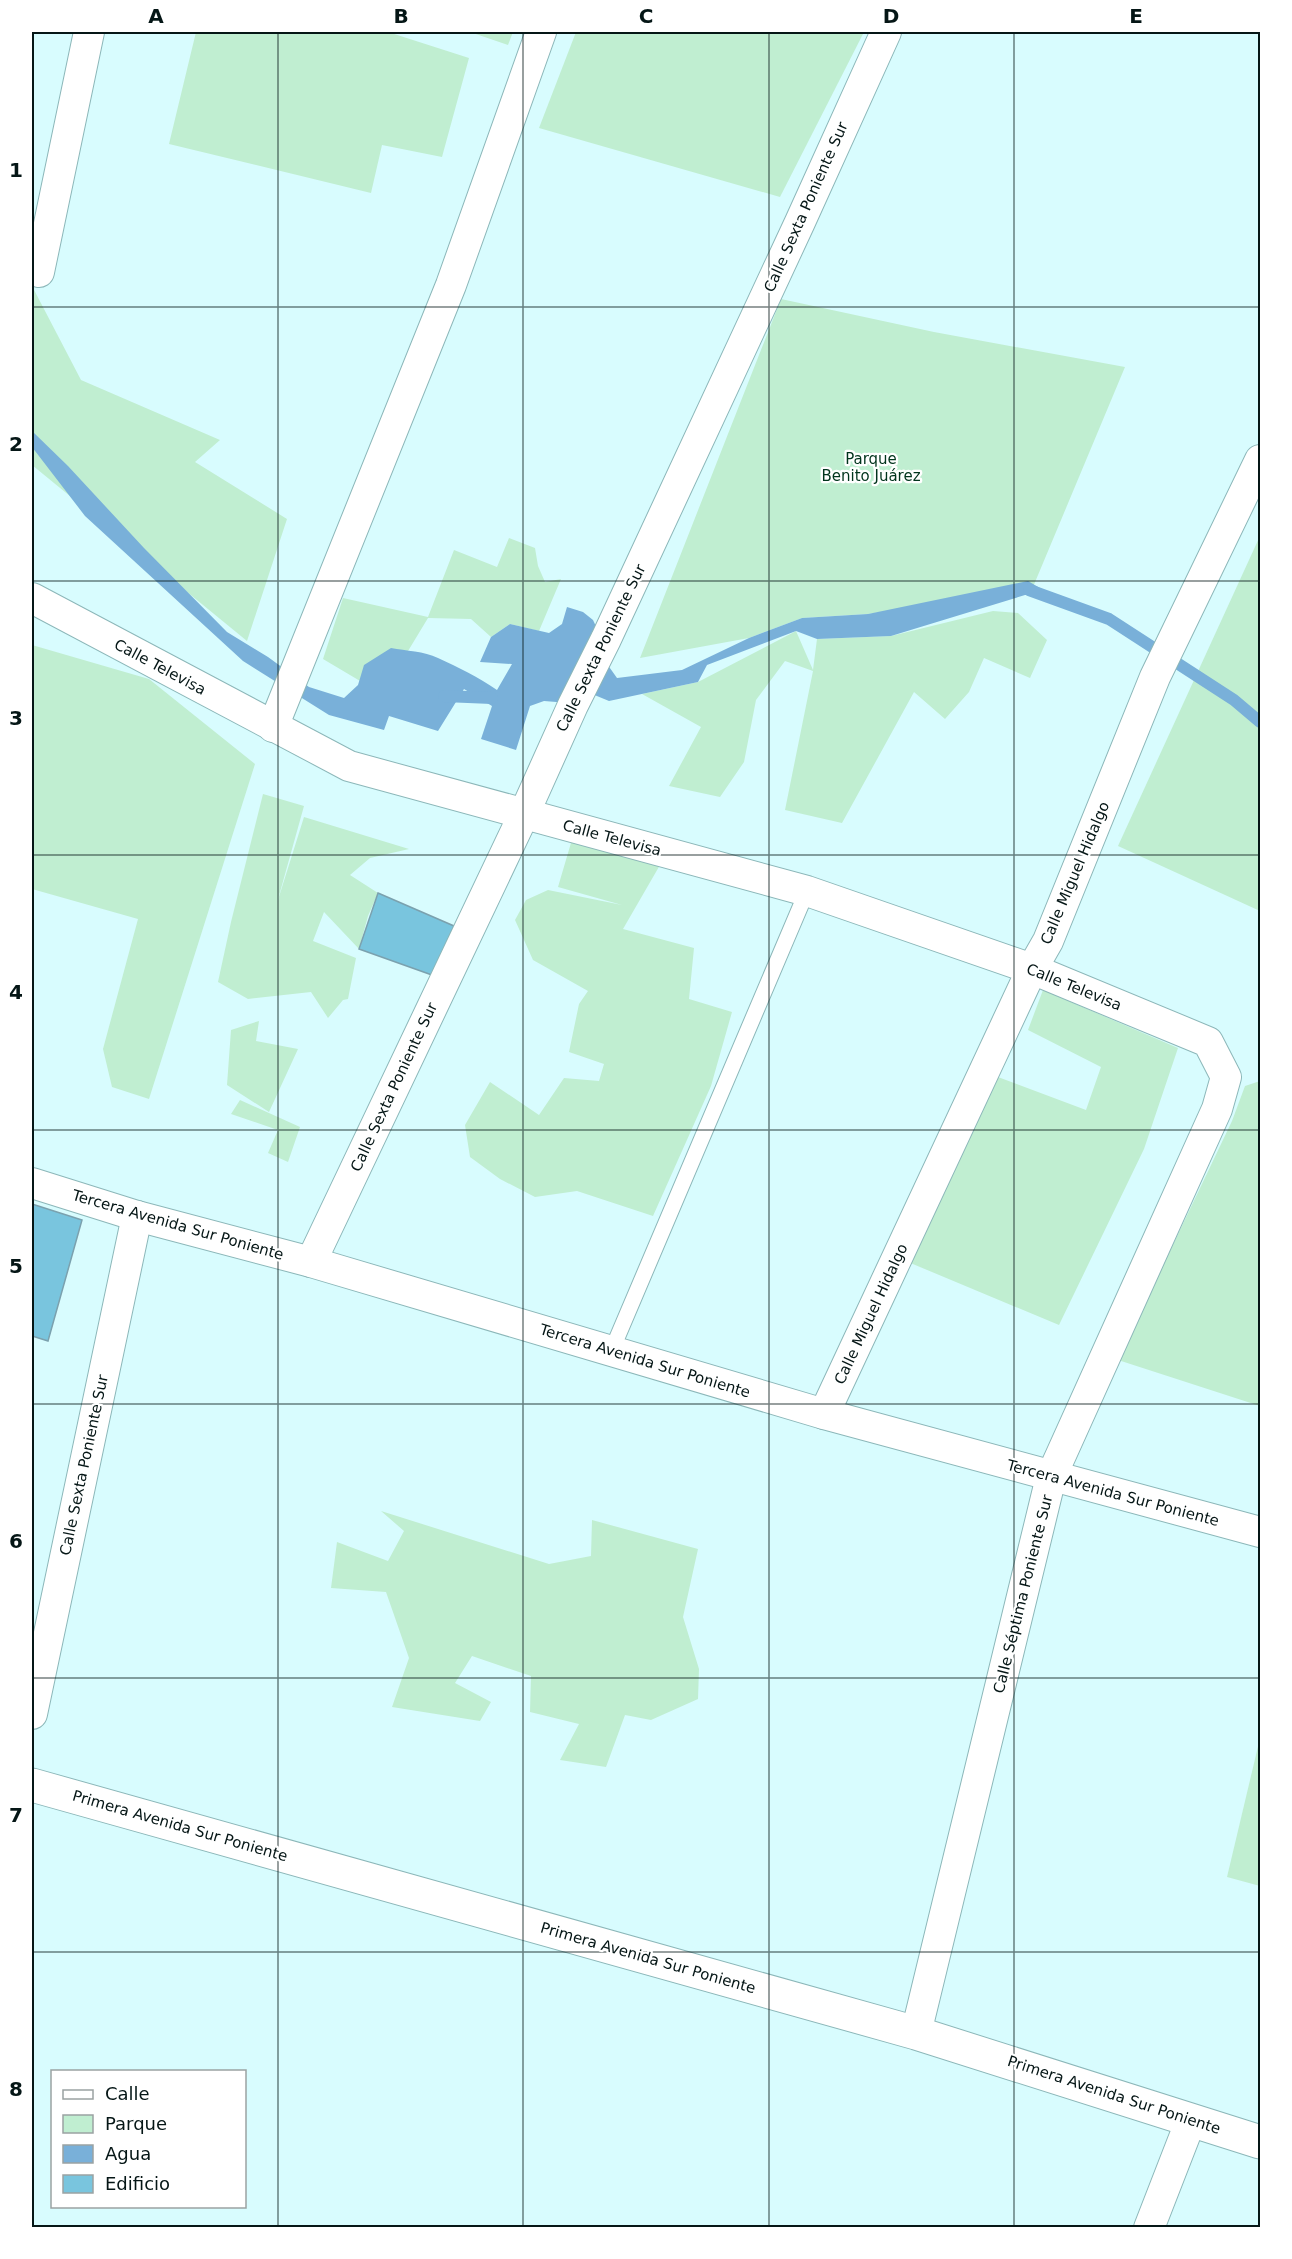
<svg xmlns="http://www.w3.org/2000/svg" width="1292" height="2259" font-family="'DejaVu Sans',sans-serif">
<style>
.green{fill:#c0eed1}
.water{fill:#79b0d9}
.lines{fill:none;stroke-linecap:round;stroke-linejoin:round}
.stream{stroke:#79b0d9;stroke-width:12}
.building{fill:#79c5de;stroke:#7ba1ae;stroke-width:1.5}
.service-casing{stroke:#8cb7b9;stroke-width:17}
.minor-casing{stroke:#8cb7b9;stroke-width:32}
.tertiary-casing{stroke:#8cb7b9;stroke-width:35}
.service{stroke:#fff;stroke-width:15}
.minor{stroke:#fff;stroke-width:30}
.tertiary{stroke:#fff;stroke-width:33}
.grid{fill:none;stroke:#051616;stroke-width:1.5;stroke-opacity:0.55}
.labels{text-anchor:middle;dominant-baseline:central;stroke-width:4.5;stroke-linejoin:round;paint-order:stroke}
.street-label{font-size:15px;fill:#051616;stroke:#fff}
.park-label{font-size:15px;fill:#00341c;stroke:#fff}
.neatline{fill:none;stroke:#051616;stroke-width:2}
.grid-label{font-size:20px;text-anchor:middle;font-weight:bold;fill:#051616}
</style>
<rect width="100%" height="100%" fill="#d8fcfe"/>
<!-- green -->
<g class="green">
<polygon points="196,32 388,32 469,58 442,157 382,145 371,193 169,144"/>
<polygon points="470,32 513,32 508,45"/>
<polygon points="576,32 864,32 780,197 539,128"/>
<polygon points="32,286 81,380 220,440 195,462 287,519 247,641 32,465"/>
<polygon points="781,299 934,332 1125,367 1033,587 868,614 802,618 749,638 640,658"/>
<polygon points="1260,536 1260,911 1118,846"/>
<polygon points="509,538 535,548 538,566 545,582 561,579 539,631 510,624 491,637 471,619 428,618 382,694 323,659 343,598 428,617 454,550 497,567"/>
<polygon points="993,611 1018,613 1047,640 1030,678 984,658 969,692 945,719 914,692 842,823 785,810 813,671 785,661 756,700 744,762 720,797 669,786 701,727 642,694 698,682 796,631 813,670 817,639 891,636"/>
<polygon points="32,645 149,679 255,764 149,1099 112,1087 103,1049 138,919 32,889"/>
<polygon points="263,794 304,806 277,903 304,817 409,849 370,858 350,875 378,893 368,916 359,949 324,912 313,941 356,958 348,999 343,1000 328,1018 311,992 248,999 218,982 231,922"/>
<polygon points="573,836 660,865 623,929 694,948 689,999 732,1012 711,1086 653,1216 577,1191 535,1197 500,1179 470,1157 465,1125 490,1082 539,1115 564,1078 599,1081 604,1064 569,1052 579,1004 588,991 533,960 515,920 526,900 548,890 622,905 558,887"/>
<polygon points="1043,990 1178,1048 1144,1149 1059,1325 908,1262 998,1077 1086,1110 1101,1067 1028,1030"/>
<polygon points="259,1021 256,1041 298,1049 269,1112 227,1085 231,1030"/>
<polygon points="1260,1081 1260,1406 1118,1360 1232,1121 1245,1086"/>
<polygon points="240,1100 300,1127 288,1162 268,1153 278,1130 231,1114"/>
<polygon points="381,1511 549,1564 591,1556 592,1520 698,1549 683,1617 699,1669 698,1699 651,1720 625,1715 606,1767 560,1760 579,1724 530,1712 531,1676 472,1656 455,1683 491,1702 480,1721 392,1707 409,1658 386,1592 331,1588 337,1542 388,1561 404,1531"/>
<polygon points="1260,1738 1260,1886 1227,1877"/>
</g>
<!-- water -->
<path class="water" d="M32 431 68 466 144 548 227 632 268 657 309 687 344 698 358 685 364 665 391 648C406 651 424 651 438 658 458 667 478 677 497 690L512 664 480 662 491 637 510 624 549 633 562 624 567 607 583 612 593 620 601 637 600 654 617 678 682 670 749 638 802 618 868 614 1028 581 1050 594 1025 595 891 636 817 639 796 631 707 665 698 682 609 701 580 689 569 703 544 701 530 706 516 750 481 739 492 706 464 689 438 731 389 716 384 730 329 715 243 661 85 516 32 447Z"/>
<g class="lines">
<!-- stream -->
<g class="stream">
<polyline points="1029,590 1109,619 1234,700 1260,722"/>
<polyline points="444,696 492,698"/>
</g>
</g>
<!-- building -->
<g class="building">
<polygon points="378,893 454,926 432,975 359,949"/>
<polygon points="32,1204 82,1220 48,1341 32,1336"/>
</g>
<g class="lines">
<defs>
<polyline id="service" points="611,1352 807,891"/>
<g id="minor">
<polyline points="39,272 89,32"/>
<polyline points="32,598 349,766 807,891 1032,969 1208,1042 1226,1077 1217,1109 1051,1477 916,2033"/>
<polyline points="273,727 451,285 541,32"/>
<polyline points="32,1183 137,1216 311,1262 824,1414 1260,1532"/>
<polyline points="311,1262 524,814 573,705 606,639 800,222 886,32"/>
<polyline points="824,1414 1032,969 1048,941 1155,677 1260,460"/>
<polyline points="32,1714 137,1216"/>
<polyline points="1149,2228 1191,2120"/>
</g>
<polyline id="tertiary" points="32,1785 916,2033 1260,2142"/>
</defs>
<!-- service casing -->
<use href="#service" class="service-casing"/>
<!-- minor casing -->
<use href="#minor" class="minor-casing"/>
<!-- tertiary casing -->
<use href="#tertiary" class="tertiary-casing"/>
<!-- service -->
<use href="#service" class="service"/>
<!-- minor -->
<use href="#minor" class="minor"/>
<!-- tertiary -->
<use href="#tertiary" class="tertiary"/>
</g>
<!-- grid -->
<path class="grid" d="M278 32V2228M523 32V2228M769 32V2228M1014 32V2228M32 307H1260M32 581H1260M32 855H1260M32 1130H1260M32 1404H1260M32 1678H1260M32 1952H1260"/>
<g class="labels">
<!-- street labels -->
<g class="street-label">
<text transform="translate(806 207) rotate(-66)">Calle Sexta Poniente Sur</text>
<text transform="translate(601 648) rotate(-64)">Calle Sexta Poniente Sur</text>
<text transform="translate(160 667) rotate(28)">Calle Televisa</text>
<text transform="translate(612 838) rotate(15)">Calle Televisa</text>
<text transform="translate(1075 873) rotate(-67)">Calle Miguel Hidalgo</text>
<text transform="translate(1074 987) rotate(22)">Calle Televisa</text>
<text transform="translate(394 1087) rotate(-65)">Calle Sexta Poniente Sur</text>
<text transform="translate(178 1225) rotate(16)">Tercera Avenida Sur Poniente</text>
<text transform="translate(871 1314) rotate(-65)">Calle Miguel Hidalgo</text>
<text transform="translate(645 1361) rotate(17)">Tercera Avenida Sur Poniente</text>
<text transform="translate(84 1465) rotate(-78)">Calle Sexta Poniente Sur</text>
<text transform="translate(1113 1493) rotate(15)">Tercera Avenida Sur Poniente</text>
<text transform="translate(1023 1594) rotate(-76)">Calle Séptima Poniente Sur</text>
<text transform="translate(180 1826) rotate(16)">Primera Avenida Sur Poniente</text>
<text transform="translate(648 1958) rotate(16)">Primera Avenida Sur Poniente</text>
<text transform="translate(1114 2095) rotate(18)">Primera Avenida Sur Poniente</text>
</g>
<!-- park labels -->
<g class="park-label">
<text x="871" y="459">Parque<tspan x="871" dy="17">Benito Juárez</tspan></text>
</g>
</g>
<!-- border -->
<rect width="1292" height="2259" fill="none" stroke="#ffffff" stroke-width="66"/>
<!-- legend -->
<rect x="51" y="2070" width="195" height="138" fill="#ffffff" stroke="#9ba2a2" stroke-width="1.5"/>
<rect x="63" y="2090" width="30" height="9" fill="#ffffff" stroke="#9ba2a2" stroke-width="1.5"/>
<text x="105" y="2100" font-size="18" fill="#051616">Calle</text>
<rect x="63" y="2115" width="30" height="18" fill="#c0eed1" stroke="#9ba2a2" stroke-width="1.5"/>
<text x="105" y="2130" font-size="18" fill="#051616">Parque</text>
<rect x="63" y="2145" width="30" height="18" fill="#79b0d9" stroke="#9ba2a2" stroke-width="1.5"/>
<text x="105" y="2160" font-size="18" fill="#051616">Agua</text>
<rect x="63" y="2175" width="30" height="18" fill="#79c5de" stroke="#9ba2a2" stroke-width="1.5"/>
<text x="105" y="2190" font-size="18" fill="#051616">Edificio</text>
<rect x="33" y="33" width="1226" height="2193" class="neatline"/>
<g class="grid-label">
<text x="156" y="23">A</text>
<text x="401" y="23">B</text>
<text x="646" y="23">C</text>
<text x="891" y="23">D</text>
<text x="1136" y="23">E</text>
<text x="16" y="177">1</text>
<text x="16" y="451">2</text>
<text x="16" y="725">3</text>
<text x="16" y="999">4</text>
<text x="16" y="1273">5</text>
<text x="16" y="1548">6</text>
<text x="16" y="1822">7</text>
<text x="16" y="2096">8</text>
</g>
</svg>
